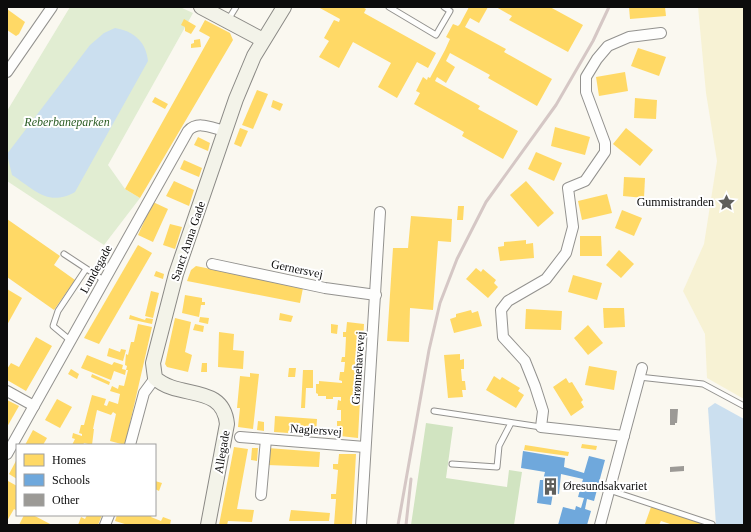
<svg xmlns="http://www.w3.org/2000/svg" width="751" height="532" font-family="Georgia,serif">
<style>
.green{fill:#e1edd2}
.forest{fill:#d1e4c1}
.sand{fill:#f7f2d4}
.water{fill:#cbdfef}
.homes{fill:#ffd966}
.schools{fill:#6fa8dc}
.building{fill:#9c9a96}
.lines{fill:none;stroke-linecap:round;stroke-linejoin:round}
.lane-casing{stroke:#93928f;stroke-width:7}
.street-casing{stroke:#93928f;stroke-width:12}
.secondary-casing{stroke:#8a8985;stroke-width:16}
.lane{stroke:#fefefd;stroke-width:5}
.street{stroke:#fefefd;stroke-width:10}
.secondary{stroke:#f3f3e9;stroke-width:14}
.rail{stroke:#d5c7c5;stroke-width:3}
.labels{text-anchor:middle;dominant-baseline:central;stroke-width:4;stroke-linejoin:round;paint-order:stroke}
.park-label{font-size:12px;font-style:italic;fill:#2a5c24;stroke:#fff}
.poi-label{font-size:12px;fill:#0c0c0c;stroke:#fff;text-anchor:end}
.street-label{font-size:12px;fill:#0c0c0c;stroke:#fff}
</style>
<rect width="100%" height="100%" fill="#faf8f0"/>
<!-- green -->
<polygon class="green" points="70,7 180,7 193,13 108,165 125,189 140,198 104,245 7,181 7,111"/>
<!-- forest -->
<polygon class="forest" points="426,423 453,427 446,478 507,487 509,470 522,472 514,525 411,525"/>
<!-- sand -->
<polygon class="sand" points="698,7 744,7 744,399 707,378 705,334 683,291 704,244 717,161 706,93"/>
<!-- water -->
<g class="water">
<path d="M115 28C133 31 146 41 148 61L75 192C48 207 35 190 12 175L7 154 90 45 104 33Z"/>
<polygon points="715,403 744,419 744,525 716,525 708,408"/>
</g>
<!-- homes -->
<g class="homes">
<polygon points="318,7 362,7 366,9 364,13 436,53 428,68 417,62 397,98 378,87 391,63 353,42 339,68 319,57 329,41 324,38 334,20 339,22 340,19"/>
<polygon points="469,7 488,7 479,23 470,18 465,27 506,49 504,52 552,79 537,106 488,78 490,75 450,53 446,61 455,67 446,83 437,77 435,81 480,106 478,109 518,131 503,159 462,136 464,132 414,104 420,93 416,91 423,77 427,80 428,77 430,78 445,50 450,39 446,37 453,24 458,26 460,24"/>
<polygon points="496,7 550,7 583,25 568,52 509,20 512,16"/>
<polygon points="629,7 665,7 666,16 630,19"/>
<polygon points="7,9 25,22 19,34 16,36 7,30"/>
<polygon points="184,19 196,26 191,34 185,31 185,27 181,25"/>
<polygon points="205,20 230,33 233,40 140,198 125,189 210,37 199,31"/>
<polygon points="200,39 201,47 191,48 191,44 194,43 194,40"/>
<polygon points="638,48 666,57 659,76 631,66"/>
<polygon points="625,72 628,91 599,96 596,77"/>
<polygon points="257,90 268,94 253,129 242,125"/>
<polygon points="155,97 168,104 165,109 152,102"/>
<polygon points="635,98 657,100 656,119 634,118"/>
<polygon points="273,100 283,104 280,111 271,107"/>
<polygon points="555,127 590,137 585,155 551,146"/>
<polygon points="240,128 248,131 241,147 234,144"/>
<polygon points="626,128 653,150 640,166 613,144"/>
<polygon points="198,137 210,143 208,151 194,145"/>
<polygon points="536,152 562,163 554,181 528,169"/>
<polygon points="184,160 202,168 199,177 180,169"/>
<polygon points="624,177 645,178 644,198 623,196"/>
<polygon points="174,181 194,190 189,206 166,196"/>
<polygon points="526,181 554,213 538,227 510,195"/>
<polygon points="607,194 612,213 582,220 578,201"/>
<polygon points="153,202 168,209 153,242 138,235"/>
<polygon points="458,206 464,206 463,220 457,220"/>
<polygon points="622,210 642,218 634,236 615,228"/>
<polygon points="411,216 452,219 451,242 438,241 433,310 410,308 409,342 387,341 393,248 408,248"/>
<polygon points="7,219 60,256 54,265 75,280 54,310 7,277"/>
<polygon points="170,224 182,227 175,249 163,245"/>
<polygon points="580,236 601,236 602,256 580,256"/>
<polygon points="526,240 526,244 533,243 534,258 500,261 498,247 504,246 504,242"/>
<polygon points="138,245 152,253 99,344 84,338"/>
<polygon points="619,250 634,264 621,278 606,265"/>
<polygon points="196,266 303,288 300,303 187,281 191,270"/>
<polygon points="476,268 481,272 483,269 496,280 494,283 498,287 488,298 466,279"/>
<polygon points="156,271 164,274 163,279 154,276"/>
<polygon points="573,275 602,283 597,300 568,292"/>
<polygon points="7,289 22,298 7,325"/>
<polygon points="151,291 159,293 153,318 145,316"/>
<polygon points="185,295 202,298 202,302 205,302 205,305 201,305 199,317 182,313"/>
<polygon points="603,308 624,308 625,327 604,328"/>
<polygon points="526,309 562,311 561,330 525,329"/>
<polygon points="471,310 472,313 478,311 482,326 454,333 450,319 456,317 456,314"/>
<polygon points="280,313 293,316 291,322 279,320"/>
<polygon points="130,315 145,320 146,318 153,319 152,324 129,319"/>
<polygon points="200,317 209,318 208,324 199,322"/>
<polygon points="175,318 191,322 185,352 192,355 188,372 167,367 165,364"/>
<polygon points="347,322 364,324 358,438 340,436 341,426 337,426 337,421 341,421 341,410 337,410 338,400 341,401 341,397 333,397 333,399 326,399 326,396 318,396 318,394 316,393 316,384 319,384 319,381 342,383 342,381 339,380 340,372 344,372 345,362 341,362 342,357 345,357 346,337 343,337 343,332 346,332"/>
<polygon points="138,324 152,327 125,445 110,441 116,414 113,412 111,415 97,410 93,429 94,429 92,445 84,443 83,445 72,445 75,439 72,438 73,433 82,436 82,434 79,433 81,425 84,425 92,395 106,399 104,405 107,406 109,401 118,404 120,394 110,391 112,386 118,389 119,385 124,386 128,370 126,370 127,366 125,365 126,354 128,355 131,342 134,342"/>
<polygon points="195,324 204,326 203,332 193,330"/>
<polygon points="331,324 338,325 337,334 331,333"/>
<polygon points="588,325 603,343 588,355 574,338"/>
<polygon points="219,332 234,334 233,350 244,351 243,369 218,367"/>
<polygon points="36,337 52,346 26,391 7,380 7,369 11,363 19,367"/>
<polygon points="109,348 120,352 121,349 126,350 123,361 107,356"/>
<polygon points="460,354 460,360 464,359 464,369 461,369 462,381 465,381 466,390 462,390 463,397 448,398 444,355"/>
<polygon points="87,355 112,365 114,362 123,365 122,369 126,370 125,375 114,371 111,380 81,368"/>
<polygon points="202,363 207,363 207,372 201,372"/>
<polygon points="589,366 617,371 614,390 585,385"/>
<polygon points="289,368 296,368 295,377 288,377"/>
<polygon points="71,369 79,374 77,379 68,374"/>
<polygon points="303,370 313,370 313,388 306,388 305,408 301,408"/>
<polygon points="250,373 259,374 253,429 238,427 240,408 237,408 240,376 250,377"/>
<polygon points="92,374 110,382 109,385 91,377"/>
<polygon points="494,376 500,380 502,377 520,388 518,391 524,395 516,408 486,390"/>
<polygon points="566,378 569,383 572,382 583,400 581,402 584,407 571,416 553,387"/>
<polygon points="57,399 72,407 60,428 45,420"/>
<polygon points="7,400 19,406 7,427"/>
<polygon points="275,416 317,419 316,435 274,432"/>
<polygon points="258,421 264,422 264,431 257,430"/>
<polygon points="33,430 47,438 43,445 25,445"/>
<polygon points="582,444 597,446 596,450 581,448"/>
<polygon points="525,445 569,452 568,456 524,450"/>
<polygon points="234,447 248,449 237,509 254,510 252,522 228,521 227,525 219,525"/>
<polygon points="252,448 258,448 257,461 251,460"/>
<polygon points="268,448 320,452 319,467 267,465"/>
<polygon points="339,454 356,454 352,525 334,525 336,499 331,499 331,494 336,494 338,470 333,469 333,464 338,464"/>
<polygon points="17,459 17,479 9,474"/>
<polygon points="8,481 17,486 17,511 14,509 7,521"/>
<polygon points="155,481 162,483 159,491 155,489"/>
<polygon points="651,507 701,522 700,525 673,525 661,521 659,525 645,524"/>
<polygon points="291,510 330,513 329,521 289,521"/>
<polygon points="24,515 33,515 52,525 19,525"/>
<polygon points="87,515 102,515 98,525 78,525 81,517 85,519"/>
<polygon points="117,515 152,515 151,517 161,521 163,517 171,520 170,525 128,525 115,521"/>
</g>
<!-- schools -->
<polygon class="schools" points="523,451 565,458 564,467 584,473 589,456 605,460 594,501 587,499 585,509 591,511 587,525 558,525 563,507 575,510 576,506 581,508 584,498 578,497 583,479 561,474 559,494 553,493 551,505 537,503 540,480 543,480 545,472 521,468"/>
<!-- building -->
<g class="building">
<polygon points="670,409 678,409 677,423 675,423 675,425 670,425"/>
<polygon points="684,466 684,471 670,472 670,467"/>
</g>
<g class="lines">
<defs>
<g id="lane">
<polyline points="389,7 436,35 450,11 444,7"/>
<polyline points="228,20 236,7"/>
<polyline points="64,254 105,281"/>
<polyline points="71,341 53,326 58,311 86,269"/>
<polyline points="639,377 703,384 744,406"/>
<polyline points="434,411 541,427"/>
<polyline points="452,464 497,467 499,446 511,423"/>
<polyline points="609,490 712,524"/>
</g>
<g id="street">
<polyline points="7,72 52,7"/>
<polyline points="212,264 325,288 376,295"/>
<polyline points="7,391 34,406"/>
<polyline points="624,436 541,427 543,411 535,386 525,361 503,337 501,310 508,301 546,279 566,253 573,227 568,188 585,181 605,152 605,143 586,92 586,77 597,59 608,46 629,37 661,33"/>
<polyline points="240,437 365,447"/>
<polyline points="130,445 144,393 155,378"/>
<path d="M7 454 188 131C198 120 212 128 225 131"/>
<polyline points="261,495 266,439"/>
<polyline points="105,525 109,515"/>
<polyline points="361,525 380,212"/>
<polyline points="600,525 642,368"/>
</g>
<g id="secondary">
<polyline points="201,7 263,40"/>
<path d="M208 525 227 424C223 383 179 400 155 378L153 363 176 274 236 99 254 56 284 7"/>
</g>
</defs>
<!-- lane casing -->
<use href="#lane" class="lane-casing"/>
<!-- street casing -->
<use href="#street" class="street-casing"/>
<!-- secondary casing -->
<use href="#secondary" class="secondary-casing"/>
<!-- lane -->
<use href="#lane" class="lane"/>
<!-- street -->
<use href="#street" class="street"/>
<!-- secondary -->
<use href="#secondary" class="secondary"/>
<!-- rail -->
<g class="rail">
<polyline points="398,525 429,350 440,303 457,259 486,202 556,105 593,41 609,7"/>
<polyline points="406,525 411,479"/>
</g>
</g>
<!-- icons -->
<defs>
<symbol id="sight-bare" viewBox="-9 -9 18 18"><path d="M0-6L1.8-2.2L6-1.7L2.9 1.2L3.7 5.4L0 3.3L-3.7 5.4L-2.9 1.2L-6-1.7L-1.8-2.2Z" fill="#5f5f5c" stroke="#fff" stroke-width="2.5" paint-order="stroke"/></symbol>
<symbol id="building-bare" viewBox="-9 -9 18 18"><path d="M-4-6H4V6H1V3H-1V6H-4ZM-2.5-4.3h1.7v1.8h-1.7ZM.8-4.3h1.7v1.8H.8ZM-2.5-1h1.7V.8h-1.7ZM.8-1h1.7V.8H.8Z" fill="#5f5f5c" stroke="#fff" stroke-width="2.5" paint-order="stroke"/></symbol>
</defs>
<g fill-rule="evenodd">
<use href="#sight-bare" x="714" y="190" width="25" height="25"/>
<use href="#building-bare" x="538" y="474" width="25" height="25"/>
</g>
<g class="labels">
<!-- park labels -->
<g class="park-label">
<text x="67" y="122">Reberbaneparken</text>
</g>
<!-- poi labels -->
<g class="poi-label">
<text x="714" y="202">Gummistranden</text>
<text x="563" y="486" text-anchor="start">Øresundsakvariet</text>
</g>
<!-- street labels -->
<g class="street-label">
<text transform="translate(188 241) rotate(-71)">Sanct Anna Gade</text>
<text transform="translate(96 269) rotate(-61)">Lundegade</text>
<text transform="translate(297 269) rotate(12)">Gernersvej</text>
<text transform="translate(358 368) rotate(-86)">Grønnehavevej</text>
<text transform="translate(316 430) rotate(4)">Naglersvej</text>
<text transform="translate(222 452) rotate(-80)">Allegade</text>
</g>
</g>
<!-- border -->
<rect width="751" height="532" fill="none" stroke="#0c0c0c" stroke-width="16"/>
<!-- legend -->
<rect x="16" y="444" width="140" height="72" fill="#ffffff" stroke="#9e9e9e"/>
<rect x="24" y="454" width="20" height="12" fill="#ffd966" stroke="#9e9e9e"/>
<text x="52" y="464" font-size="12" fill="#0c0c0c">Homes</text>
<rect x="24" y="474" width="20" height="12" fill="#6fa8dc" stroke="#9e9e9e"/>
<text x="52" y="484" font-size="12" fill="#0c0c0c">Schools</text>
<rect x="24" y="494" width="20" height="12" fill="#9c9a96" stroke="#9e9e9e"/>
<text x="52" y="504" font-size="12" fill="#0c0c0c">Other</text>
</svg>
